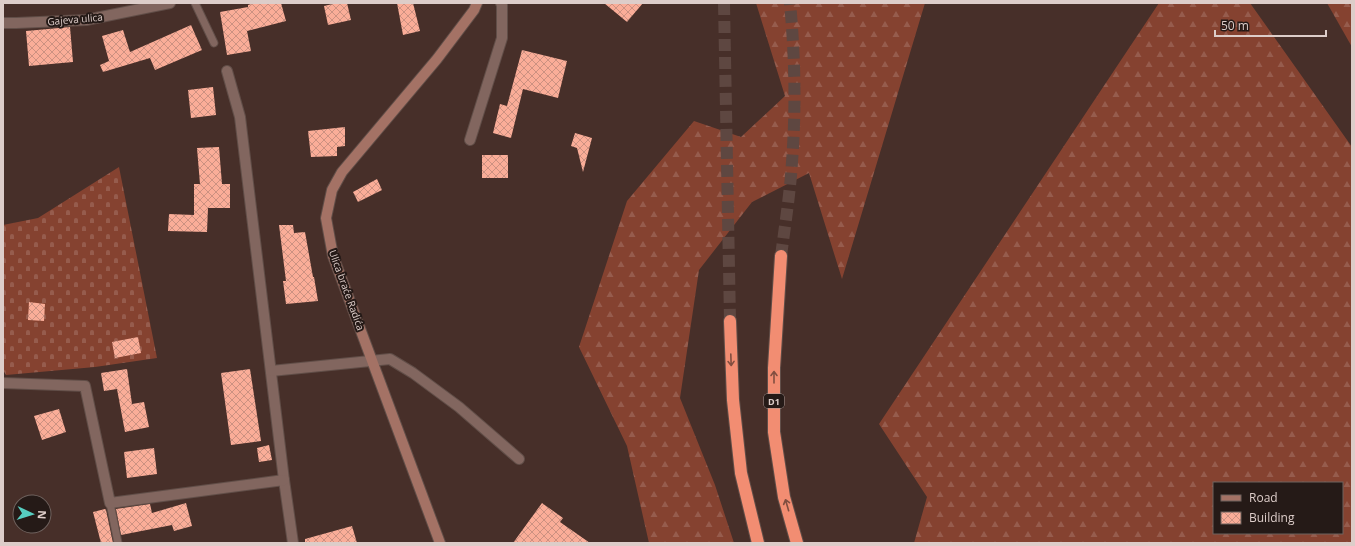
<svg xmlns="http://www.w3.org/2000/svg" width="1355" height="546" font-family="'Open Sans',sans-serif">
<style>
.forest{fill:url(#forest-firs);fill-rule:evenodd}
.cemetery{fill:url(#cemetery-stones)}
.building{fill:url(#building-cross-hatch)}
.lines{fill:none;stroke-linecap:round;stroke-linejoin:round}
.highway-tunnel{stroke:#5e4741;stroke-width:12;stroke-dasharray:12 6;stroke-linecap:butt}
.lane-casing{stroke:#614e48;stroke-width:9}
.street-casing{stroke:#614e48;stroke-width:12}
.secondary-casing{stroke:#614e48;stroke-width:12}
.highway-casing{stroke:#614e48;stroke-width:14}
.lane{stroke:#82665f;stroke-width:7}
.street{stroke:#82665f;stroke-width:10}
.secondary{stroke:#a47265;stroke-width:10}
.highway{stroke:#f28d72;stroke-width:12}
.oneway{stroke:#814e40}
.labels{text-anchor:middle;dominant-baseline:central;stroke-width:4;stroke-linejoin:round;paint-order:stroke}
.shield{fill:#251a17;stroke:#a69794;stroke-width:1}
.shield-label{font-size:9px;font-weight:bold;fill:#ddcdc9}
.street-label{font-size:10px;fill:#ddcdc9;stroke:#251a17}
</style>
<defs>
<pattern id="forest-firs" width="22" height="20" patternUnits="userSpaceOnUse"><rect width="22" height="20" fill="#854230"/><path d="M5 1l3.5 6h-7zM16 11l3.5 6h-7z" fill="#965c4d"/></pattern>
<pattern id="cemetery-stones" width="16" height="16" patternUnits="userSpaceOnUse"><rect width="16" height="16" fill="#854230"/><path d="M2 7V4a2 2 0 0 1 4 0v3zM10 15v-3a2 2 0 0 1 4 0v3z" fill="#965c4d"/></pattern>
<pattern id="building-cross-hatch" width="8" height="8" patternUnits="userSpaceOnUse"><rect width="8" height="8" fill="#faad98"/><path d="M0 0l8 8M0 8l8-8" fill="none" stroke="#cc9181"/></pattern>
</defs>
<rect width="100%" height="100%" fill="#472f29"/>
<!-- forest -->
<g class="forest">
<polygon points="756,3 925,3 842,279 809,173 752,202 699,270 680,398 715,485 734,543 649,543 627,446 579,347 627,201 694,121 741,137 785,96"/>
<path d="M1159 3H1250L1352 147V543H914L927 497 879 424ZM1214 483H1342V533H1214Z"/>
<polygon points="1327,3 1352,3 1352,47"/>
</g>
<!-- cemetery -->
<polygon class="cemetery" points="119,167 157,358 95,367 6,375 3,370 3,225 38,218"/>
<!-- building -->
<g class="building">
<polygon points="254,3 281,3 286,21 247,31 251,51 227,55 220,12 248,7 248,5"/>
<polygon points="337,3 347,3 351,20 328,25 324,6"/>
<polygon points="397,3 413,3 420,31 403,35"/>
<polygon points="604,3 643,3 627,22"/>
<polygon points="191,25 202,50 155,70 150,58 103,72 100,65 109,61 102,36 123,30 130,52"/>
<polygon points="70,27 73,62 29,66 26,31"/>
<polygon points="522,50 567,61 558,98 523,89 511,138 493,133 500,104 507,106"/>
<polygon points="213,87 216,115 191,118 188,90"/>
<polygon points="345,127 345,146 337,147 337,156 311,157 308,131"/>
<polygon points="575,133 592,138 583,172 577,148 571,146"/>
<polygon points="219,147 222,184 230,184 230,208 208,208 207,232 168,231 169,214 194,215 194,184 200,184 197,148"/>
<rect x="482" y="155" width="26" height="23"/>
<polygon points="377,179 382,190 358,202 353,192"/>
<polygon points="279,225 293,225 294,233 305,232 313,277 314,277 318,301 286,304 283,281 286,281"/>
<polygon points="29,302 45,304 44,321 28,320"/>
<polygon points="138,337 141,353 115,358 112,342"/>
<polygon points="127,369 132,404 144,402 149,427 125,432 117,389 104,391 101,373"/>
<polygon points="250,369 261,441 231,445 221,373"/>
<polygon points="59,409 66,432 42,440 34,416"/>
<polygon points="269,445 272,460 259,462 257,448"/>
<polygon points="154,448 157,474 127,478 124,452"/>
<polygon points="186,503 192,526 174,531 172,525 121,535 116,509 150,504 152,513"/>
<polygon points="542,503 563,518 560,522 590,543 513,543"/>
<polygon points="105,509 106,510 113,543 101,543 93,512"/>
<polygon points="352,526 357,543 305,543 305,539"/>
</g>
<g class="lines">
<!-- highway-tunnel -->
<g class="highway-tunnel">
<polyline points="724,3 730,321"/>
<path d="M781 256C785 225 790 194 792 162 796 109 795 56 790 3"/>
</g>
<defs>
<g id="lane">
<polyline points="195,3 214,43"/>
<polyline points="110,503 118,543"/>
</g>
<g id="street">
<polyline points="3,23 16,23 86,20 170,3"/>
<polyline points="227,71 240,117 284,480 293,543"/>
<polyline points="470,140 502,38 502,5 501,3"/>
<polyline points="271,371 390,359 413,373 459,407 519,459"/>
<polyline points="3,383 85,386 110,503 284,480"/>
</g>
<polyline id="secondary" points="440,543 333,256 326,218 332,190 342,172 437,59 474,10 477,3"/>
<g id="highway">
<polyline points="781,256 774,368 774,432 784,497 797,543"/>
<polyline points="730,321 733,400 741,473 758,543"/>
</g>
</defs>
<!-- lane casing -->
<use href="#lane" class="lane-casing"/>
<!-- street casing -->
<use href="#street" class="street-casing"/>
<!-- secondary casing -->
<use href="#secondary" class="secondary-casing"/>
<!-- highway casing -->
<use href="#highway" class="highway-casing"/>
<!-- lane -->
<use href="#lane" class="lane"/>
<!-- street -->
<use href="#street" class="street"/>
<!-- secondary -->
<use href="#secondary" class="secondary"/>
<!-- highway -->
<use href="#highway" class="highway"/>
</g>
<!-- one-way arrows -->
<defs><path id="oneway-shaft" d="M-6 0H5M1.5-3L5.5 0L1.5 3" fill="none" stroke-width="1.6" stroke-linecap="round" stroke-linejoin="round"/></defs>
<g class="oneway">
<use href="#oneway-shaft" transform="translate(731 360) rotate(88)"/>
<use href="#oneway-shaft" transform="translate(774 377) rotate(-90)"/>
<use href="#oneway-shaft" transform="translate(787 505) rotate(-106)"/>
</g>
<g class="labels">
<!-- shield labels -->
<rect class="shield" x="764" y="394" width="20" height="14" rx="3"/>
<g class="shield-label">
<text x="774" y="401">D1</text>
</g>
<!-- street labels -->
<g class="street-label">
<text transform="translate(75 19) rotate(-5)">Gajeva ulica</text>
<text transform="translate(347 290) rotate(70)">Ulica braće Radića</text>
</g>
</g>
<!-- border -->
<rect width="1355" height="546" fill="none" stroke="#ddcdc9" stroke-width="8"/>
<!-- legend -->
<rect x="1213" y="482" width="130" height="52" fill="#251a17" stroke="#6f625e"/>
<rect x="1221" y="495" width="20" height="6" fill="#a47265" stroke="#6f625e"/>
<text x="1249" y="502" font-size="12" fill="#ddcdc9">Road</text>
<rect x="1221" y="512" width="20" height="12" fill="url(#building-cross-hatch)" stroke="#6f625e"/>
<text x="1249" y="522" font-size="12" fill="#ddcdc9">Building</text>
<!-- north arrow -->
<g transform="translate(32 514) rotate(94)"><circle r="19" fill="#251a17" stroke="#6f625e"/>
<path d="M0-3L7 15L0 10L-7 15Z" fill="#57cec1"/>
<text y="-6" font-size="11" font-weight="bold" text-anchor="middle" fill="#ddcdc9">N</text>
</g>
<!-- scale -->
<path d="M1215 30v6h111v-6" fill="none" stroke="#ddcdc9" stroke-width="2"/>
<text x="1221" y="30" font-size="12" fill="#ddcdc9" stroke="#251a17" stroke-width="3" paint-order="stroke">50 m</text>
</svg>
